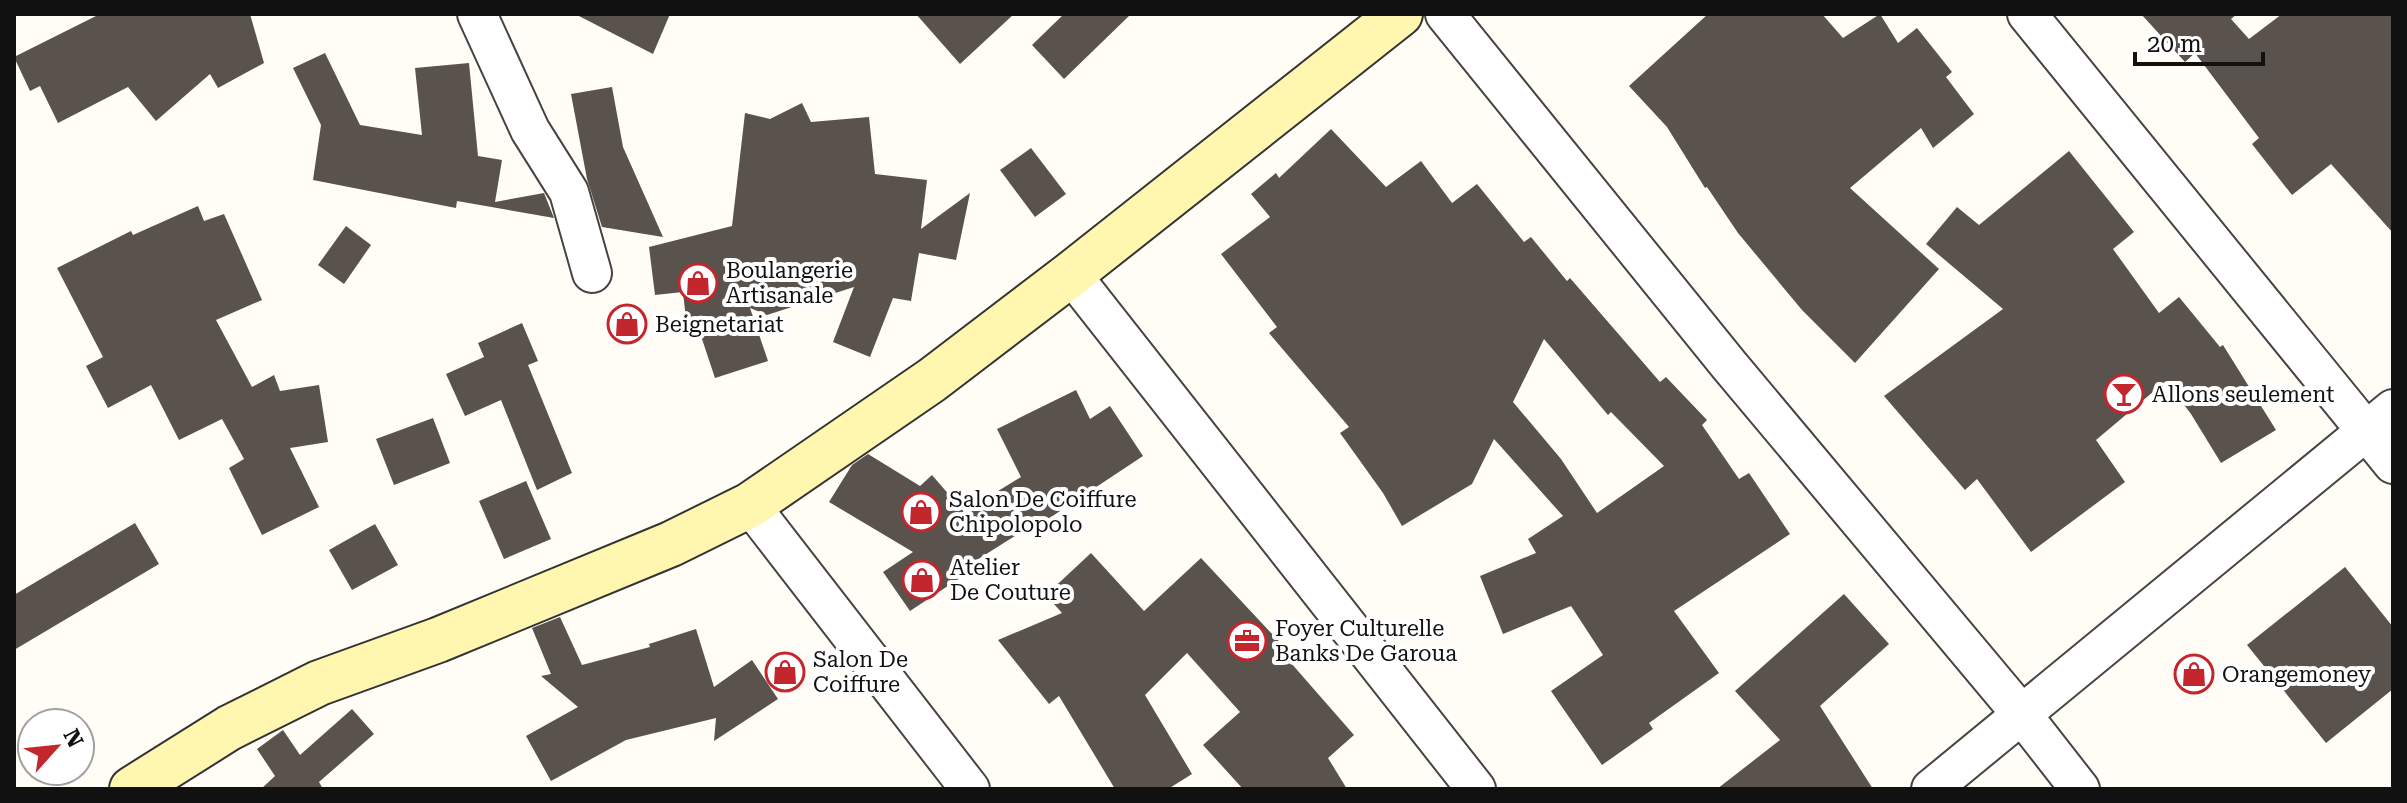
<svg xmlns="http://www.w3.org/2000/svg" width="2407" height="803" font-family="'Roboto Serif',serif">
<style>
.building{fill:#5a524d;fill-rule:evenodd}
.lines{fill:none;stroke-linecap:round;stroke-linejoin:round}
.street-casing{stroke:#444;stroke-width:42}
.secondary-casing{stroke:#333;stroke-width:48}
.street{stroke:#fff;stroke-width:38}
.secondary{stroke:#fff6b0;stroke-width:44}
.labels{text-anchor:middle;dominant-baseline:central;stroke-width:8;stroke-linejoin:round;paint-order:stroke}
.poi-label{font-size:22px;fill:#111;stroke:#fff;text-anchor:start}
</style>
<rect width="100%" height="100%" fill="#fffdf5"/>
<!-- building -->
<g class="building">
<polygon points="100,14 250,14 264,63 218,88 210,74 156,121 128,87 58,123 40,86 30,91 14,57"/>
<polygon points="575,14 670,14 653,54"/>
<polygon points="916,14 1014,14 960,64"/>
<polygon points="1064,14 1131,14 1064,79 1032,45"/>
<polygon points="1708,14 1822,14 1843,38 1880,14 1898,43 1917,28 1952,72 1946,77 1974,114 1933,148 1921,128 1850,188 1939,269 1855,363 1802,310 1738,233 1707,187 1705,188 1667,127 1629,86"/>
<polygon points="2141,14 2237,14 2231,19 2249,39 2282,14 2393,14 2393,233 2331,164 2292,195 2252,144 2259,138 2195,53 2185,62"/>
<polygon points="325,53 360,125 422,135 415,68 469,63 478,156 502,160 495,202 544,193 554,218 457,201 456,208 313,180 321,125 293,68"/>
<polygon points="612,87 623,147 663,237 602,227 587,179 571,94"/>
<polygon points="802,103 811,122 869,117 875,174 927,180 921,229 970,193 956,260 919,253 911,301 893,298 870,357 833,342 854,287 767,315 750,308 768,361 715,378 701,336 688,338 683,292 655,295 649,247 732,226 745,113 770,119"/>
<path d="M1331 129 1386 187 1421 161 1452 203 1477 184 1524 242 1531 237 1567 281 1570 278 1660 382 1666 377 1707 420 1702 425 1739 479 1749 473 1790 534 1674 611 1719 673 1649 723 1653 729 1602 765 1551 691 1603 655 1571 606 1503 634 1480 576 1536 553 1528 539 1563 516 1494 439 1472 484 1402 526 1383 493 1340 433 1349 427 1269 333 1277 327 1221 254 1270 217 1251 194 1276 173 1279 178ZM1544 339 1608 415 1611 412 1664 466 1597 513 1561 459 1513 402Z"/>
<polygon points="1031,148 1066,194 1035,217 1000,170"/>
<polygon points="2069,151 2134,232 2113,249 2159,313 2179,297 2220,347 2223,345 2276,430 2221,463 2191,414 2166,381 2096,440 2125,482 2031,552 1977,479 1965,490 1884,396 2003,309 1926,244 1957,207 1979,225"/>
<polygon points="198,206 204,221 224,214 262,300 216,320 252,387 274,375 280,391 319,385 328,442 290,448 319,507 262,535 229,468 244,459 222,419 179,440 151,385 108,408 86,366 103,357 57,268 131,231 133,235"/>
<polygon points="346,226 371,245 344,284 318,265"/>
<polygon points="522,323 538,361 528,365 572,473 537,490 501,400 465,416 446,374 484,357 478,343"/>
<polygon points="1076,390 1090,419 1110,406 1143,456 1039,525 1037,522 972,563 975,568 910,611 883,572 913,552 829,502 852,465 868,454 920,486 932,475 964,512 1021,477 997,429"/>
<polygon points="433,418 450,463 394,485 376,439"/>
<polygon points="526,481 551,539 504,559 479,501"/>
<polygon points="135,523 159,564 14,650 14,595"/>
<polygon points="375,524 398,565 352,590 329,550"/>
<polygon points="1091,553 1144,611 1201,558 1288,651 1284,655 1354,735 1328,758 1347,789 1243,789 1203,745 1240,712 1187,653 1145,695 1192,774 1168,789 1115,789 1059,696 1049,704 998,640 1062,613 1046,595"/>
<polygon points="2345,567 2393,627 2393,689 2326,743 2247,645"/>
<polygon points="1844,594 1889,644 1820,706 1873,789 1717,789 1780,740 1735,691"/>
<polygon points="560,617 582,665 650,647 649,644 696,629 714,687 752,660 778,699 714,741 716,718 626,740 551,781 526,736 578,707 541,676 551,674 532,628"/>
<polygon points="352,709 374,734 319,782 323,789 261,789 275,776 257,749 283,730 300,755"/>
</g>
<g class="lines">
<defs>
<g id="street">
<polyline points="477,14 530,130 569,192 592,273"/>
<polyline points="1445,14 1729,365 2023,716 2080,789"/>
<polyline points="2027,14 2393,464"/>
<polyline points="1071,274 1476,789"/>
<polyline points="750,505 970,789"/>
<polyline points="1931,789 2393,409"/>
</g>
<polyline id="secondary" points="132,789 229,728 319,683 438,640 671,544 750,505 932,380 1071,274 1400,14"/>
</defs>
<!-- street casing -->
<use href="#street" class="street-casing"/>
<!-- secondary casing -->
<use href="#secondary" class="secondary-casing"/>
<!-- street -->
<use href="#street" class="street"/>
<!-- secondary -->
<use href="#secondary" class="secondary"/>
</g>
<!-- icons -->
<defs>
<symbol id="shop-ring" viewBox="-11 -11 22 22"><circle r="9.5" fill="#fff" stroke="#c4262e" stroke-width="1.5"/><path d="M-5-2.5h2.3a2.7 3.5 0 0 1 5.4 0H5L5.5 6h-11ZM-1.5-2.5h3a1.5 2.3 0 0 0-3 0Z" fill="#c4262e"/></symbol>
<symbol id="bar-ring" viewBox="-11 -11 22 22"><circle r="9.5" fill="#fff" stroke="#c4262e" stroke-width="1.5"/><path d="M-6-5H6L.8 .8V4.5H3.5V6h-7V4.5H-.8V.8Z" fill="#c4262e"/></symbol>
<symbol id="office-ring" viewBox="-11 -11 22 22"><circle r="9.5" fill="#fff" stroke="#c4262e" stroke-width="1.5"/><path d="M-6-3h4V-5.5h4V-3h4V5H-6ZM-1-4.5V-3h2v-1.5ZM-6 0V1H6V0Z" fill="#c4262e"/></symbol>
</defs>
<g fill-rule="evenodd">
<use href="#shop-ring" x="676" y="261" width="44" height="44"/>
<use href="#shop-ring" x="605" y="302" width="44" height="44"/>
<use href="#bar-ring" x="2102" y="372" width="44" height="44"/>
<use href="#shop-ring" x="899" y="490" width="44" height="44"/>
<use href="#shop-ring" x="900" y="558" width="44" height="44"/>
<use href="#office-ring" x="1225" y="619" width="44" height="44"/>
<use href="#shop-ring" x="763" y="650" width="44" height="44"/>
<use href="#shop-ring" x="2172" y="652" width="44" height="44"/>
</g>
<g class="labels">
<!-- poi labels -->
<g class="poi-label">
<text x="726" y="270">Boulangerie<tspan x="726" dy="25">Artisanale</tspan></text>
<text x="655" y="324">Beignetariat</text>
<text x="2152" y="394">Allons seulement</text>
<text x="949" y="499">Salon De Coiffure<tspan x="949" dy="25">Chipolopolo</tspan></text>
<text x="950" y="567">Atelier<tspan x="950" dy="25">De Couture</tspan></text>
<text x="1275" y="628">Foyer Culturelle<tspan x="1275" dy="25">Banks De Garoua</tspan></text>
<text x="813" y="659">Salon De<tspan x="813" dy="25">Coiffure</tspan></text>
<text x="2222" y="674">Orangemoney</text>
</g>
</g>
<!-- border -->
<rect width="2407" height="803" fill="none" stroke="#111111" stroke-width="32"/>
<!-- north arrow -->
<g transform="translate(56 747) rotate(63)"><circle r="38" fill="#ffffff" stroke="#a0a0a0" stroke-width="2"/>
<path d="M0-6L14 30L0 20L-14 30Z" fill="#c4262e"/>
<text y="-12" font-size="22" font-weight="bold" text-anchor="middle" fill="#111111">N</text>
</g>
<!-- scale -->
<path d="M2135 52v12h128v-12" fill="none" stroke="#111111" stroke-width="4"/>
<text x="2147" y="52" font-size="24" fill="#111111" stroke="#ffffff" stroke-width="6" paint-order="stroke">20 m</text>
</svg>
